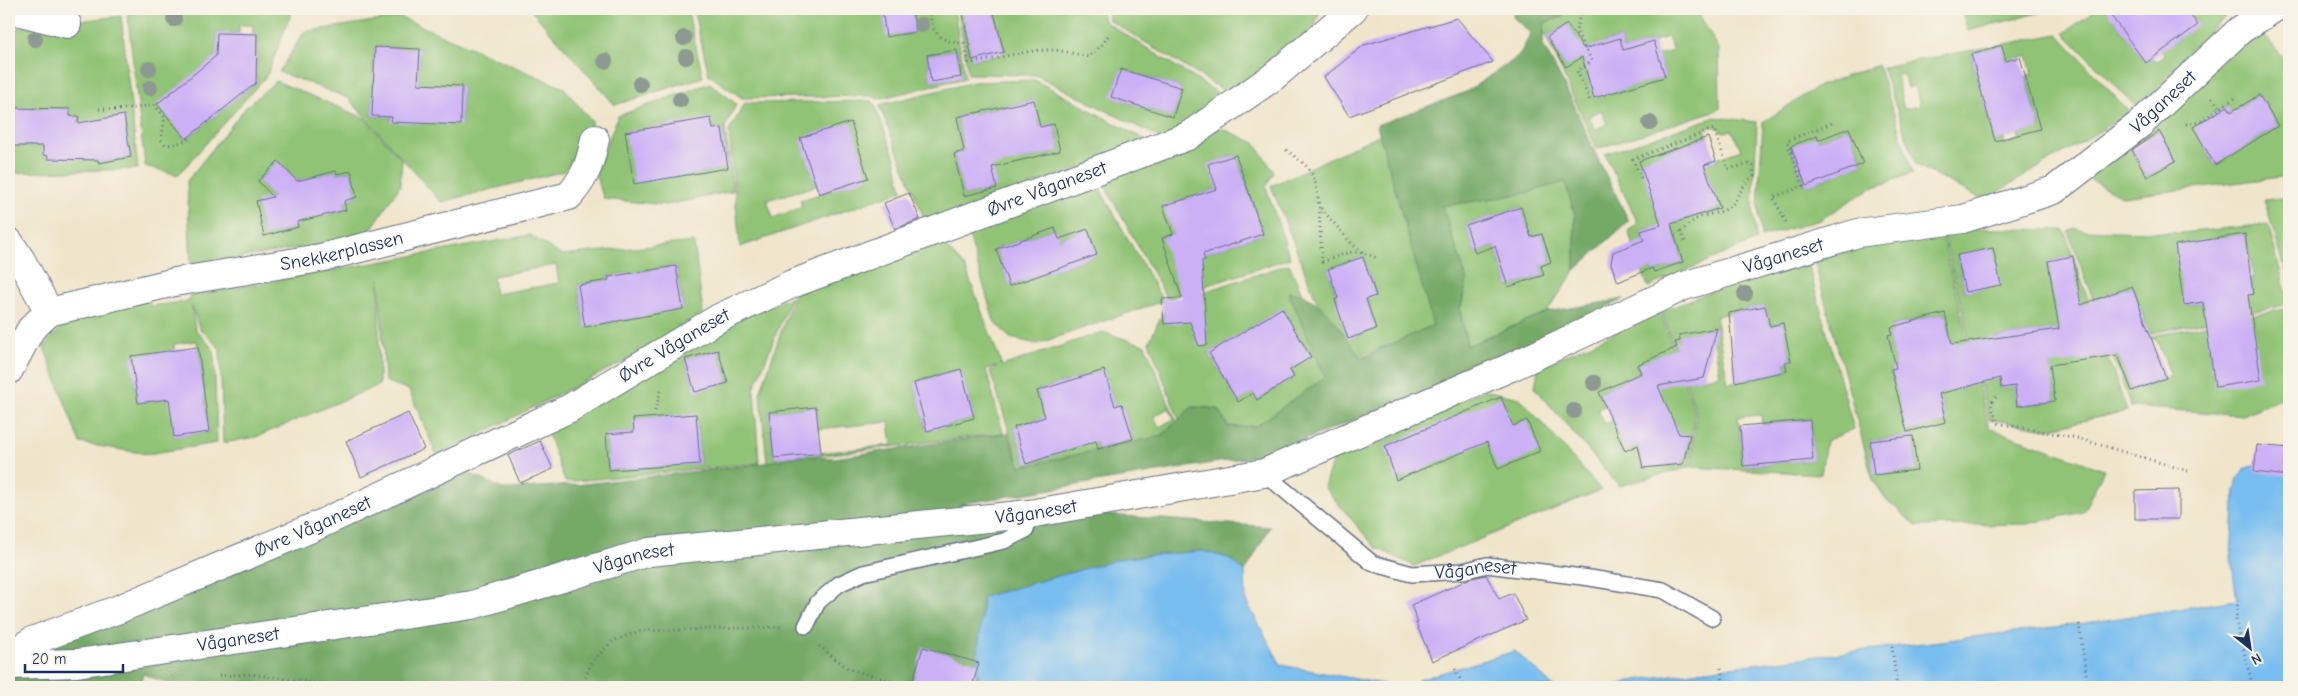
<svg xmlns="http://www.w3.org/2000/svg" width="2298" height="696" font-family="'Comic Neue',sans-serif">
<style>
.green{fill:#90c374;stroke:#567969;fill-rule:evenodd}
.forest{fill:#74a966;stroke:#486c62}
.water{fill:#78bdef;stroke:#4a76a6}
.building{fill:#ccb0f6}
.lines{fill:none;stroke-linecap:round;stroke-linejoin:round}
.lane-casing{stroke:#666f84;stroke-width:18}
.street-casing{stroke:#666f84;stroke-width:30}
.path{stroke:#666f84;stroke-width:3;stroke-dasharray:1 4;stroke-linecap:butt}
.lane{stroke:#fff;stroke-width:15}
.street{stroke:#fff;stroke-width:28}
.tree{fill:#8e9993}
.labels{text-anchor:middle;dominant-baseline:central;stroke-width:4;stroke-linejoin:round;paint-order:stroke}
.street-label{font-size:19px;fill:#1b2f5e;stroke:#f7f3e8}
</style>
<rect width="100%" height="100%" fill="#f7f3e8"/>
<filter id="ink" filterUnits="userSpaceOnUse"><feTurbulence type="fractalNoise" baseFrequency=".02" numOctaves="2"/><feDisplacementMap in="SourceGraphic" scale="10" xChannelSelector="R" yChannelSelector="G"/><feConvolveMatrix kernelMatrix="1 2 1 2 8 2 1 2 1" color-interpolation-filters="sRGB"/></filter>
<filter id="wash" filterUnits="userSpaceOnUse"><feTurbulence type="fractalNoise" baseFrequency=".0096" numOctaves="4" result="noise"/><feDisplacementMap in="SourceGraphic" scale="20" xChannelSelector="R" yChannelSelector="G"/><feGaussianBlur stdDeviation="1.12" result="paint"/><feColorMatrix in="noise" values="0 0 0 0 0 0 0 0 0 0 0 0 0 0 0 0 0 1.4 0 .05"/><feComposite in="paint" operator="in"/></filter>
<g filter="url(#wash)">
<rect width="100%" height="100%" fill="#f0e5cb"/>
<!-- green -->
<g class="green">
<path d="M127 9H293L267 75 178 175 145 166ZM239 25H253V33L257 34 256 83 186 139 158 104 216 63 217 33H239Z"/>
<polygon points="530,9 687,9 703,77 615,105"/>
<path d="M693 9H882L887 37 916 32 912 9H954L965 78 878 99 871 96 742 98 709 75ZM957 50 961 77 931 82 927 55Z"/>
<path d="M958 9H962L972 60 1001 55 1004 52 993 9H1101L1104 21 1226 98 1166 141 1036 75 968 74ZM1121 69 1182 88 1173 117 1112 97Z"/>
<polygon points="1107,9 1321,9 1311,35 1231,95 1109,20"/>
<path d="M1552 9H1696L1719 49 1720 109 1597 149 1543 30ZM1567 24 1578 40 1566 67 1547 37ZM1668 37 1673 51 1658 55 1665 77 1606 94 1602 83 1591 86 1586 71 1603 43 1620 38 1623 50ZM1601 110 1607 124 1595 130 1589 117Z"/>
<polygon points="1961,9 2053,9 1968,31"/>
<polygon points="2097,9 2125,9 2113,18 2146,63 2152,58 2155,62 2165,56 2162,51 2197,25 2186,9 2234,9 2189,50 2140,111 2064,33"/>
<path d="M121 16 138 169 9 173V146H43L48 159 78 156 79 117 70 116 47 108H9V38L15 28ZM124 115 131 157 99 163 91 121Z"/>
<path d="M400 17 564 88 592 122 565 171 441 202 348 98 279 72 304 32ZM375 47 420 49 418 84 462 87 461 124 391 121 392 117 372 116Z"/>
<path d="M2260 30 2289 65V176L2123 197 2083 176ZM2259 95 2278 126 2227 157 2205 120 2227 106 2231 112ZM2159 131 2176 161 2147 177 2131 147ZM2211 144 2218 147 2226 160 2215 166 2205 148Z"/>
<path d="M2058 34 2130 113 1984 200 1916 165 1882 67ZM2001 45 2007 63 2027 56 2032 74 2026 76 2040 128 2018 135 2020 141 2006 145 2004 139 1995 141 1971 54ZM1903 74 1907 88 1915 86 1920 106 1904 109 1896 76Z"/>
<path d="M1878 65 1913 173 1869 189 1820 220 1761 237 1758 205 1763 122 1819 86ZM1849 128 1863 164 1806 186 1791 147 1817 137 1818 140Z"/>
<path d="M1035 80 1151 143 926 223 879 105 974 82ZM1033 100 1040 127 1054 124 1060 151 1021 160 989 155 996 188 964 196 954 154 964 151 957 117Z"/>
<path d="M276 81 364 118 402 160 400 186 366 237 191 266 187 181 246 107ZM278 161 297 181 336 171 337 174 351 171 357 197 344 201 346 210 297 221 298 227 268 235 262 229 256 202 273 197 258 181Z"/>
<path d="M710 83 736 104 725 128 733 191 666 205 604 199 595 174 618 116ZM722 128 728 168 634 183 626 132Z"/>
<path d="M873 101 895 158 902 191 740 247 729 131 745 103ZM851 123 830 191 800 200 802 207 773 218 767 200 816 186 801 138Z"/>
<path d="M1715 117 1757 122 1753 207 1756 240 1648 287 1628 231 1638 223 1605 154ZM1714 126 1724 132 1732 130 1741 150 1716 159V161L1704 165 1720 208 1662 227 1640 162 1708 137 1705 129ZM1658 226 1660 231 1673 228 1683 262 1654 272 1641 231Z"/>
<path d="M1221 128 1255 143 1274 172 1266 187 1290 258 1167 299 1100 177ZM1236 155 1263 234 1203 254 1162 238 1173 234 1164 206 1217 189 1209 164Z"/>
<path d="M1387 131 1439 327 1341 362 1271 186ZM1363 257 1376 295 1366 299 1376 329 1352 338 1335 300 1338 298 1328 269Z"/>
<path d="M1095 180 1163 301 1037 344 1010 338 994 321 966 226ZM1055 228 1059 239 1088 229 1097 255 1009 286 996 249Z"/>
<path d="M1565 182 1575 215V270L1547 312 1467 346 1460 310 1467 280 1442 206ZM1521 207 1531 237 1542 234 1551 262 1541 266 1544 275 1508 287 1495 246 1475 253 1466 225Z"/>
<polygon points="2289,197 2289,281 2264,200"/>
<path d="M2268 224 2289 304 2109 342 2068 232 2076 228 2082 230 2181 233ZM2245 234 2254 277 2251 278 2253 294 2185 305 2179 268ZM2132 286 2147 325 2112 338 2098 298Z"/>
<path d="M1940 228 1989 428 2104 470 2083 512 2027 524 1916 526 1886 499 1873 480 1814 260ZM1945 313 1950 334 1944 336 1939 394 1946 421 1908 432 1891 370 1896 368 1888 335 1892 334 1891 326ZM1913 436 1917 470 1875 475 1870 441Z"/>
<path d="M1942 228 2064 230 2127 411 2046 429 1989 419ZM1957 255 2001 284 1965 292ZM2073 256 2077 282 2052 286 2048 261ZM2075 327 2050 365 2055 401 2017 406 2015 386 2001 388 1994 338Z"/>
<path d="M530 235 561 255 694 242 703 313 625 361 437 456 409 390 385 381 379 278V385L256 437 223 443 220 349 199 328 192 306 195 329 214 350 217 443 147 454 80 443 44 347 62 326 149 293 150 306 190 301 189 296ZM556 265 559 283 495 294 493 276ZM676 266 683 309 644 314 638 272ZM631 272 637 318 585 326 578 285 609 280 608 276ZM197 341 209 432 174 437 171 399 138 402 132 356 174 351V344Z"/>
<path d="M939 240 965 267 1002 366 1102 332 1145 345 1178 425 1162 438 1024 478 990 371 997 367 986 369 1003 433 767 462 760 393 794 294ZM960 369 974 418 927 431 914 383ZM1104 370 1115 406 1122 404 1133 439 1098 449 1091 428 1050 433 1037 391ZM816 407 818 429 889 422 892 445 774 458 769 412ZM1169 408 1174 419 1159 427 1154 416ZM1041 418 1053 455 1026 464 1014 427Z"/>
<path d="M1807 261 1854 429 1826 441 1821 474 1692 467 1696 410 1662 312 1727 284ZM1765 306 1770 326 1783 323 1791 361 1785 362 1787 371 1728 383 1715 316ZM1712 329 1720 375 1692 380 1679 336ZM1761 415 1762 424 1809 420 1813 460 1744 466 1738 417Z"/>
<path d="M1289 264 1336 372 1254 428 1228 426 1219 409 1194 407 1179 420 1149 342 1167 304ZM1282 308 1311 357 1290 370 1294 377 1258 400 1253 393 1238 402 1209 353Z"/>
<path d="M791 297 754 389 759 463 565 482 547 431 718 327ZM718 350 728 383 695 392 685 359ZM662 417 663 422 697 420 700 464 609 470 606 434 634 432V419Z"/>
<path d="M2289 308V395L2243 415 2131 407 2109 345ZM2156 338 2171 376 2132 391 2117 353Z"/>
<path d="M1660 312 1694 410 1690 467 1619 486 1535 388 1538 368ZM1637 365 1670 431 1663 434 1690 435 1683 464 1643 468 1638 445 1625 450 1612 421 1605 424 1598 409 1605 406 1599 392 1641 373Z"/>
<polygon points="1484,390 1520,398 1601,490 1414,566 1375,547 1324,487 1335,453"/>
</g>
<!-- forest -->
<path class="forest" d="M1514 9H1564L1562 17 1544 23 1543 45 1570 96 1596 155 1629 221 1575 270V215L1565 182 1522 194 1442 206 1467 280 1460 310 1467 346 1547 312 1624 299 1421 394 1268 454 960 504 1270 527 1245 572 1228 558 1202 551 1124 558 983 597 977 666 980 687H178L143 674 140 687H9V646L216 566 471 474 503 489 575 485 752 465 800 456 834 458 1008 433 1020 467 1161 436 1192 407 1218 409 1228 427 1256 426 1325 377 1288 292C1323 294 1342 333 1361 358L1433 325 1377 125 1466 92 1518 57 1531 34 1513 17Z"/>
<!-- water -->
<g class="water">
<polygon points="2289,450 2289,687 1611,687 1630,681 1721,668 2079,624 2237,600 2231,557 2235,491 2238,478 2245,469"/>
<polygon points="1202,551 1228,558 1245,572 1246,601 1281,665 1399,687 980,687 977,666 983,597 1123,558"/>
<polygon points="1515,651 1554,687 1415,687 1418,680"/>
</g>
<g id="blocks">
<!-- building -->
<g class="building">
<polygon points="882,9 912,9 916,32 886,37"/>
<polygon points="962,9 993,9 1004,52 972,60"/>
<polygon points="2106,9 2186,9 2198,25 2146,63"/>
<polygon points="1457,18 1493,62 1349,116 1324,77 1364,45"/>
<polygon points="1567,24 1584,49 1620,38 1623,50 1654,41 1665,77 1594,98 1582,57 1566,67 1547,37"/>
<polygon points="217,33 257,34 256,83 186,139 157,104 216,56"/>
<polygon points="2002,45 2006,61 2020,57 2040,129 1995,141 1971,54"/>
<polygon points="375,47 420,49 418,84 462,86 461,125 391,122 392,117 372,116"/>
<polygon points="957,50 961,77 931,82 927,55"/>
<polygon points="1121,69 1182,88 1173,117 1111,97"/>
<polygon points="2259,95 2278,126 2215,165 2193,127 2228,106 2231,112"/>
<polygon points="1034,100 1040,127 1054,124 1060,151 992,167 997,188 964,196 954,154 964,151 957,117"/>
<polygon points="9,108 70,109 70,116 79,116 78,123 124,115 131,157 99,163 98,160 48,159 48,156 43,155 43,146 9,146"/>
<polygon points="711,118 713,129 722,128 728,168 634,184 625,132"/>
<polygon points="851,122 868,178 819,194 800,138"/>
<polygon points="1849,128 1863,164 1806,186 1791,146 1817,136 1818,140"/>
<polygon points="2159,131 2176,161 2147,177 2132,150"/>
<polygon points="1708,137 1716,161 1704,165 1720,208 1671,224 1683,262 1654,272 1652,268 1618,282 1611,264 1613,252 1644,240 1641,231 1661,225 1639,161"/>
<polygon points="1236,155 1263,234 1203,254 1205,260 1202,261 1207,345 1199,346 1190,322 1164,324 1162,299 1182,298 1162,238 1173,234 1163,206 1217,189 1208,164"/>
<polygon points="278,161 297,181 336,171 337,174 351,171 357,197 344,201 346,210 297,222 298,227 264,236 256,201 273,197 258,181"/>
<polygon points="909,193 920,219 895,229 884,203"/>
<polygon points="1521,207 1531,237 1542,234 1551,262 1541,266 1544,275 1508,287 1495,246 1475,253 1466,225"/>
<polygon points="1055,228 1059,239 1088,229 1097,255 1009,286 996,249"/>
<polygon points="2245,234 2253,294 2248,295 2261,380 2215,387 2203,302 2184,305 2175,245"/>
<polygon points="1993,248 2001,285 1965,292 1957,255"/>
<polygon points="2073,256 2081,305 2132,286 2166,378 2132,391 2118,355 2050,365 2055,401 2017,406 2015,386 2001,388 2000,378 1939,394 1946,422 1907,432 1891,369 1896,368 1888,335 1892,334 1891,327 1945,313 1952,344 2059,329 2048,261"/>
<polygon points="1363,257 1376,296 1366,299 1376,329 1348,339 1335,300 1338,298 1328,269"/>
<polygon points="676,266 683,309 585,327 578,285 609,280 608,277"/>
<polygon points="1765,306 1770,326 1783,323 1791,361 1785,362 1787,371 1735,382 1729,313"/>
<polygon points="1282,308 1311,357 1290,370 1294,377 1257,400 1253,393 1238,402 1209,353"/>
<polygon points="1717,328 1704,378 1658,386 1679,434 1690,435 1683,464 1643,468 1638,445 1625,451 1599,392 1641,373 1637,365 1677,347 1675,342 1680,341 1679,335"/>
<polygon points="198,347 209,432 174,437 169,399 138,403 131,356"/>
<polygon points="718,350 728,383 695,392 685,359"/>
<polygon points="961,369 974,418 927,431 914,383"/>
<polygon points="1104,370 1115,406 1122,404 1133,439 1098,449 1096,441 1026,464 1014,427 1045,417 1037,391"/>
<polygon points="1501,397 1513,426 1527,420 1540,451 1498,469 1487,442 1396,480 1385,446"/>
<polygon points="816,407 821,453 774,458 769,412"/>
<polygon points="408,413 424,449 361,477 346,441"/>
<polygon points="696,414 700,464 609,470 606,434 634,432 633,419"/>
<polygon points="1810,420 1813,460 1743,466 1740,426"/>
<polygon points="1913,436 1917,470 1874,475 1870,441"/>
<polygon points="540,441 553,469 520,483 508,455"/>
<polygon points="2257,445 2289,448 2289,476 2254,472"/>
<polygon points="2179,490 2179,519 2135,519 2135,491"/>
<polygon points="1486,575 1499,599 1513,593 1526,620 1432,661 1416,623 1418,623 1411,605 1472,578"/>
<polygon points="923,647 979,663 972,687 911,687"/>
</g>
</g>
</g>
<g filter="url(#ink)">
<use href="#blocks" fill-opacity="0" stroke="#666f84" stroke-width="1"/>
<g class="lines">
<defs>
<g id="lane">
<path id="s1" d="M1264 473 1372 563 1412 574 1463 571 1487 565 1590 578 1663 590 1712 618"/>
<polyline points="806,626 818,602 839,584 863,573 1004,541 1026,530 1029,514"/>
</g>
<g id="street">
<polyline points="9,9 67,24"/>
<polyline points="9,242 21,260 49,312 31,329 9,370"/>
<path id="s2" d="M49 312 175 282 320 258 569 196C586 176 590 164 595 139"/>
<path id="s3" d="M10 664 18 650 32 641 119 609 314 527 570 408 719 318 792 284 1188 136 1273 77 1353 9"/>
<path id="s4" d="M9 665 77 663 472 605 649 552 1029 514 1264 473 1511 367 1684 286 1858 233 1963 219 2054 190 2140 124 2240 30 2273 9"/>
</g>
</defs>
<!-- lane casing -->
<use href="#lane" class="lane-casing"/>
<!-- street casing -->
<use href="#street" class="street-casing"/>
<!-- path -->
<g class="path">
<path d="M930 9C931 33 939 42 964 43L969 63C996 60 1022 50 1050 50 1062 50 1076 54 1088 57L1103 44 1108 36"/>
<polyline points="1581,9 1576,31 1592,61 1577,71 1590,101"/>
<polyline points="2212,98 2220,108"/>
<polyline points="99,109 117,110 154,105 165,117 161,140 166,145 176,144 192,138"/>
<polyline points="2186,124 2201,121 2235,98"/>
<path d="M1286 150C1312 168 1316 174 1319 206"/>
<path d="M1641 178 1633 159 1714 129 1728 169 1749 164 1753 166 1754 176C1738 187 1739 202 1726 209 1718 214 1705 214 1696 219 1691 222 1686 228 1681 232L1686 244"/>
<polyline points="1786,222 1773,197 1803,186 1787,141 1832,123"/>
<path d="M1363 252 1353 245 1319 206 1322 262C1347 253 1352 247 1379 259"/>
<polyline points="1996,397 1991,403 1997,423 2077,438 2188,471"/>
<polyline points="655,411 661,390"/>
<polyline points="2238,600 2236,621 2253,687"/>
<polyline points="2079,624 2088,687"/>
<polyline points="819,646 849,669 911,687"/>
<polyline points="1892,646 1897,687"/>
<polyline points="1721,668 1724,687"/>
<polyline points="1455,669 1464,687"/>
<polyline points="219,676 251,674 347,687"/>
<polyline points="582,687 591,663 613,641 639,631 783,627"/>
</g>
<!-- lane -->
<use href="#lane" class="lane"/>
<!-- street -->
<use href="#street" class="street"/>
</g>
<!-- trees -->
<g class="tree">
<circle cx="174" cy="19" r="8"/>
<circle cx="921" cy="25" r="8"/>
<circle cx="684" cy="38" r="8"/>
<circle cx="35" cy="39" r="8"/>
<circle cx="686" cy="57" r="8"/>
<circle cx="605" cy="61" r="8"/>
<circle cx="149" cy="69" r="8"/>
<circle cx="640" cy="84" r="8"/>
<circle cx="150" cy="88" r="8"/>
<circle cx="680" cy="100" r="8"/>
<circle cx="1650" cy="123" r="8"/>
<circle cx="1745" cy="294" r="8"/>
<circle cx="1594" cy="383" r="8"/>
<circle cx="1574" cy="411" r="8"/>
</g>
</g>
<g class="labels">
<!-- street labels -->
<g class="street-label">
<text stroke="none"><textPath href="#s4" startOffset="2256">Våganeset</textPath></text>
<text stroke="none"><textPath href="#s3" startOffset="1146">Øvre Våganeset</textPath></text>
<text stroke="none"><textPath href="#s2" startOffset="299">Snekkerplassen</textPath></text>
<text stroke="none"><textPath href="#s4" startOffset="1836">Våganeset</textPath></text>
<text stroke="none"><textPath href="#s3" startOffset="741">Øvre Våganeset</textPath></text>
<text stroke="none"><textPath href="#s4" startOffset="1041">Våganeset</textPath></text>
<text stroke="none"><textPath href="#s3" startOffset="336">Øvre Våganeset</textPath></text>
<text stroke="none"><textPath href="#s4" startOffset="636">Våganeset</textPath></text>
<text stroke="none"><textPath href="#s1" startOffset="246">Våganeset</textPath></text>
<text stroke="none"><textPath href="#s4" startOffset="231">Våganeset</textPath></text>
</g>
</g>
<!-- margin -->
<rect width="2298" height="696" fill="none" stroke="#f7f3e8" stroke-width="30"/>
<!-- north arrow -->
<g transform="translate(2250 648) rotate(150)" stroke="#f7f3e8" stroke-width="4" paint-order="stroke">
<path d="M0-4L9 19L0 12L-9 19Z" fill="#1b2f5e"/>
<text y="-8" font-size="14" font-weight="bold" text-anchor="middle" fill="#1b2f5e">N</text>
</g>
<!-- scale -->
<path d="M25 664v8h98v-8" fill="none" stroke="#1b2f5e" stroke-width="2.5"/>
<text x="32" y="664" font-size="15" fill="#1b2f5e" stroke="#f7f3e8" stroke-width="4" paint-order="stroke">20 m</text>
</svg>
